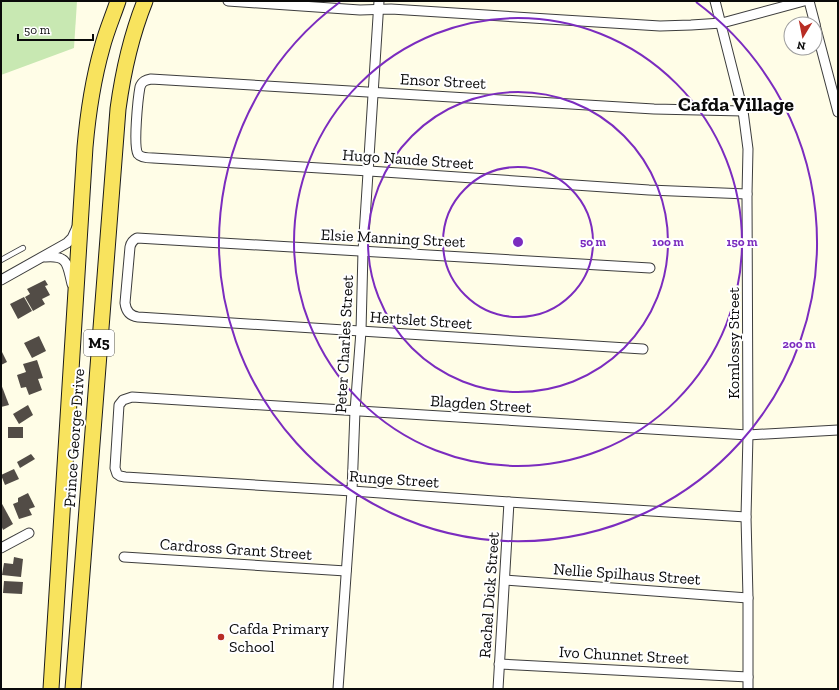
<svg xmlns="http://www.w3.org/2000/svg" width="839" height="690" font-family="'Zilla Slab',serif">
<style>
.green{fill:#c8e8b2}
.building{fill:#524c46}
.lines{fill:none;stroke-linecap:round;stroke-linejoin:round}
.lane-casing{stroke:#3d3d3d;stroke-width:6}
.street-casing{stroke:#3d3d3d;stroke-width:11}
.primary-casing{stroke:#1b1b1b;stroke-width:17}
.lane{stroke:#fff;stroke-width:4.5}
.street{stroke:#fff;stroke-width:9}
.primary{stroke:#f8e35e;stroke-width:15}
.ring{fill:none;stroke:#7b2cbf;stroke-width:2}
.poi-dot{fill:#b82d24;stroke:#fff;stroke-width:1.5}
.labels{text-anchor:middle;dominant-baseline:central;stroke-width:4;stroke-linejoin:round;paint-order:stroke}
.shield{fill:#fff;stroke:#545454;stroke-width:1}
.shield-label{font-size:15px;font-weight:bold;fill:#0a0a0a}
.street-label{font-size:16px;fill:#0a0a0a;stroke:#fff}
.poi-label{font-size:16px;fill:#0a0a0a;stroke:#fff;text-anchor:start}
.district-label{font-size:20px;font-weight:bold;fill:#0a0a0a;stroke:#fff}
.centre{fill:#7b2cbf;stroke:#fff;stroke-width:2}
.ring-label{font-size:12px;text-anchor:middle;font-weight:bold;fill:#7b2cbf;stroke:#fff;stroke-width:4;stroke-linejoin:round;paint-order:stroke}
</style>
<rect width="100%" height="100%" fill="#fffde7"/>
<!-- green -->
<polygon class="green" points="1,1 77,1 74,48 1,75"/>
<!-- building -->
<g class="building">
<polygon points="45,280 48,285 45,286 50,295 42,299 45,304 33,311 25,297 30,294 27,289"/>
<polygon points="24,297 32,311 18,319 10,304"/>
<polygon points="39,336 46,351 32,358 24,343"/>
<polygon points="1,350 7,362 1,365"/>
<polygon points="37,360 43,378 38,379 42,390 29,395 26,387 21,388 17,375 26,372 23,364"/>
<polygon points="1,384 9,405 1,407"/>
<polygon points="28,405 33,415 19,424 13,414"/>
<rect x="8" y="427" width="15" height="11"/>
<polygon points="31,454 35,459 20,468 17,462"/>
<polygon points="14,469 19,479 5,485 1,475"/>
<polygon points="28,493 35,507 29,509 32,515 19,519 13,504 18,502 18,498"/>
<polygon points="1,502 13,524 3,530 1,525"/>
<polygon points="14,557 23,559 21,577 2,575 4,563 13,564"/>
<polygon points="4,581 23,582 22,594 3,593"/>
</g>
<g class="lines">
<defs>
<polyline id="lane" points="1,260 23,248"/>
<g id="street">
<polyline points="228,1 360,10 391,9 660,26 691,25 722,23 804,1"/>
<polyline points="715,1 743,111 748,149 747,194 748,435 746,517 748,598 748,689"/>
<polyline points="809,1 815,24"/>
<polyline points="815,25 838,112"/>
<path d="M743 111 654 109 151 79C146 80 142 81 140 87 138 98 133 146 138 154 141 158 149 158 153 158L369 171 649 190 747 194"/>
<path d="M45 257C69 255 67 265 72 284"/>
<polyline points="1,280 67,243 72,238 77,227"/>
<path d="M643 349 138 317C130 316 126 311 125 303L130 247C131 242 133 240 137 238L650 268"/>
<polyline points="746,517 509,502 352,491 125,477 120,476 117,474 115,468 119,405 123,400 132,397 748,435 838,430"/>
<polyline points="1,548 29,533"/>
<polyline points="124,557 346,571"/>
<polyline points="505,580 748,598"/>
<polyline points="499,664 748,677"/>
<polyline points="338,689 352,491 355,411 361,331 363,251 379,1"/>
<polyline points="498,689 509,502"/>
</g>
<g id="primary">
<path d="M51 689 85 147C88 113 93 80 102 48 106 32 113 16 118 1"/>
<path d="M73 689 118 109C123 72 131 36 145 1"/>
</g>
</defs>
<!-- lane casing -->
<use href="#lane" class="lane-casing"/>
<!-- street casing -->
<use href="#street" class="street-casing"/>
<!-- primary casing -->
<use href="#primary" class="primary-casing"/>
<!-- lane -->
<use href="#lane" class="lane"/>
<!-- street -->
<use href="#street" class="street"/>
<!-- primary -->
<use href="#primary" class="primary"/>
</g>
<!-- distance rings -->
<g class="ring">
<circle cx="518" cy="242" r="75"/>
<circle cx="518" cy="242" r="150"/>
<circle cx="518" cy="242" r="224"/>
<path d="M696 2A299 299 0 1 1 340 2"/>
</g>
<!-- markers -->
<circle class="poi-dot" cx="221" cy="637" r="4"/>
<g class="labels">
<!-- shield labels -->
<rect class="shield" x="84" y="330" width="30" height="26" rx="3"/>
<g class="shield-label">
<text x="99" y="343">M5</text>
</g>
<!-- street labels -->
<g class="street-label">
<text transform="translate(443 81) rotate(3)">Ensor Street</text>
<text transform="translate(408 159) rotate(4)">Hugo Naude Street</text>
<text transform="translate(393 238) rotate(3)">Elsie Manning Street</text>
<text transform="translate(421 320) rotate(4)">Hertslet Street</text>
<text transform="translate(733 343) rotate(-90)">Komlossy Street</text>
<text transform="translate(344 344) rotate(-87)">Peter Charles Street</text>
<text transform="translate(481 404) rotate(4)">Blagden Street</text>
<text transform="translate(74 438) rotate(-86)">Prince George Drive</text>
<text transform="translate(394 479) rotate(4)">Runge Street</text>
<text transform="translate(236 549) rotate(4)">Cardross Grant Street</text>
<text transform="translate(627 574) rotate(4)">Nellie Spilhaus Street</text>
<text transform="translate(489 595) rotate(-86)">Rachel Dick Street</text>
<text transform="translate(624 655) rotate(3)">Ivo Chunnet Street</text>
</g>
<!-- poi labels -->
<g class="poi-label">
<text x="229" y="628">Cafda Primary<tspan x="229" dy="18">School</tspan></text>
</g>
<!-- district labels -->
<g class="district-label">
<text x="736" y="104">Cafda Village</text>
</g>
</g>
<circle cx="518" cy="242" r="6" class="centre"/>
<g class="ring-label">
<text x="593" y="246">50 m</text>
<text x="668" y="246">100 m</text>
<text x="742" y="246">150 m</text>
<text x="799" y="348">200 m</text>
</g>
<!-- border -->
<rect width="839" height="690" fill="none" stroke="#0a0a0a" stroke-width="4"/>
<!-- north arrow -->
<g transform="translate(803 36) rotate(190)"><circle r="19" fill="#ffffff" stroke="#9d9d9d"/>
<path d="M0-3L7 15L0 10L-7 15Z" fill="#b82d24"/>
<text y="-6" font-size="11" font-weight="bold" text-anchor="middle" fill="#0a0a0a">N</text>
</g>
<!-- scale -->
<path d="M18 34v6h75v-6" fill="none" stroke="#0a0a0a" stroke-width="2"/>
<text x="24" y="34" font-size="12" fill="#0a0a0a" stroke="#ffffff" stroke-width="3" paint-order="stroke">50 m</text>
</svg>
